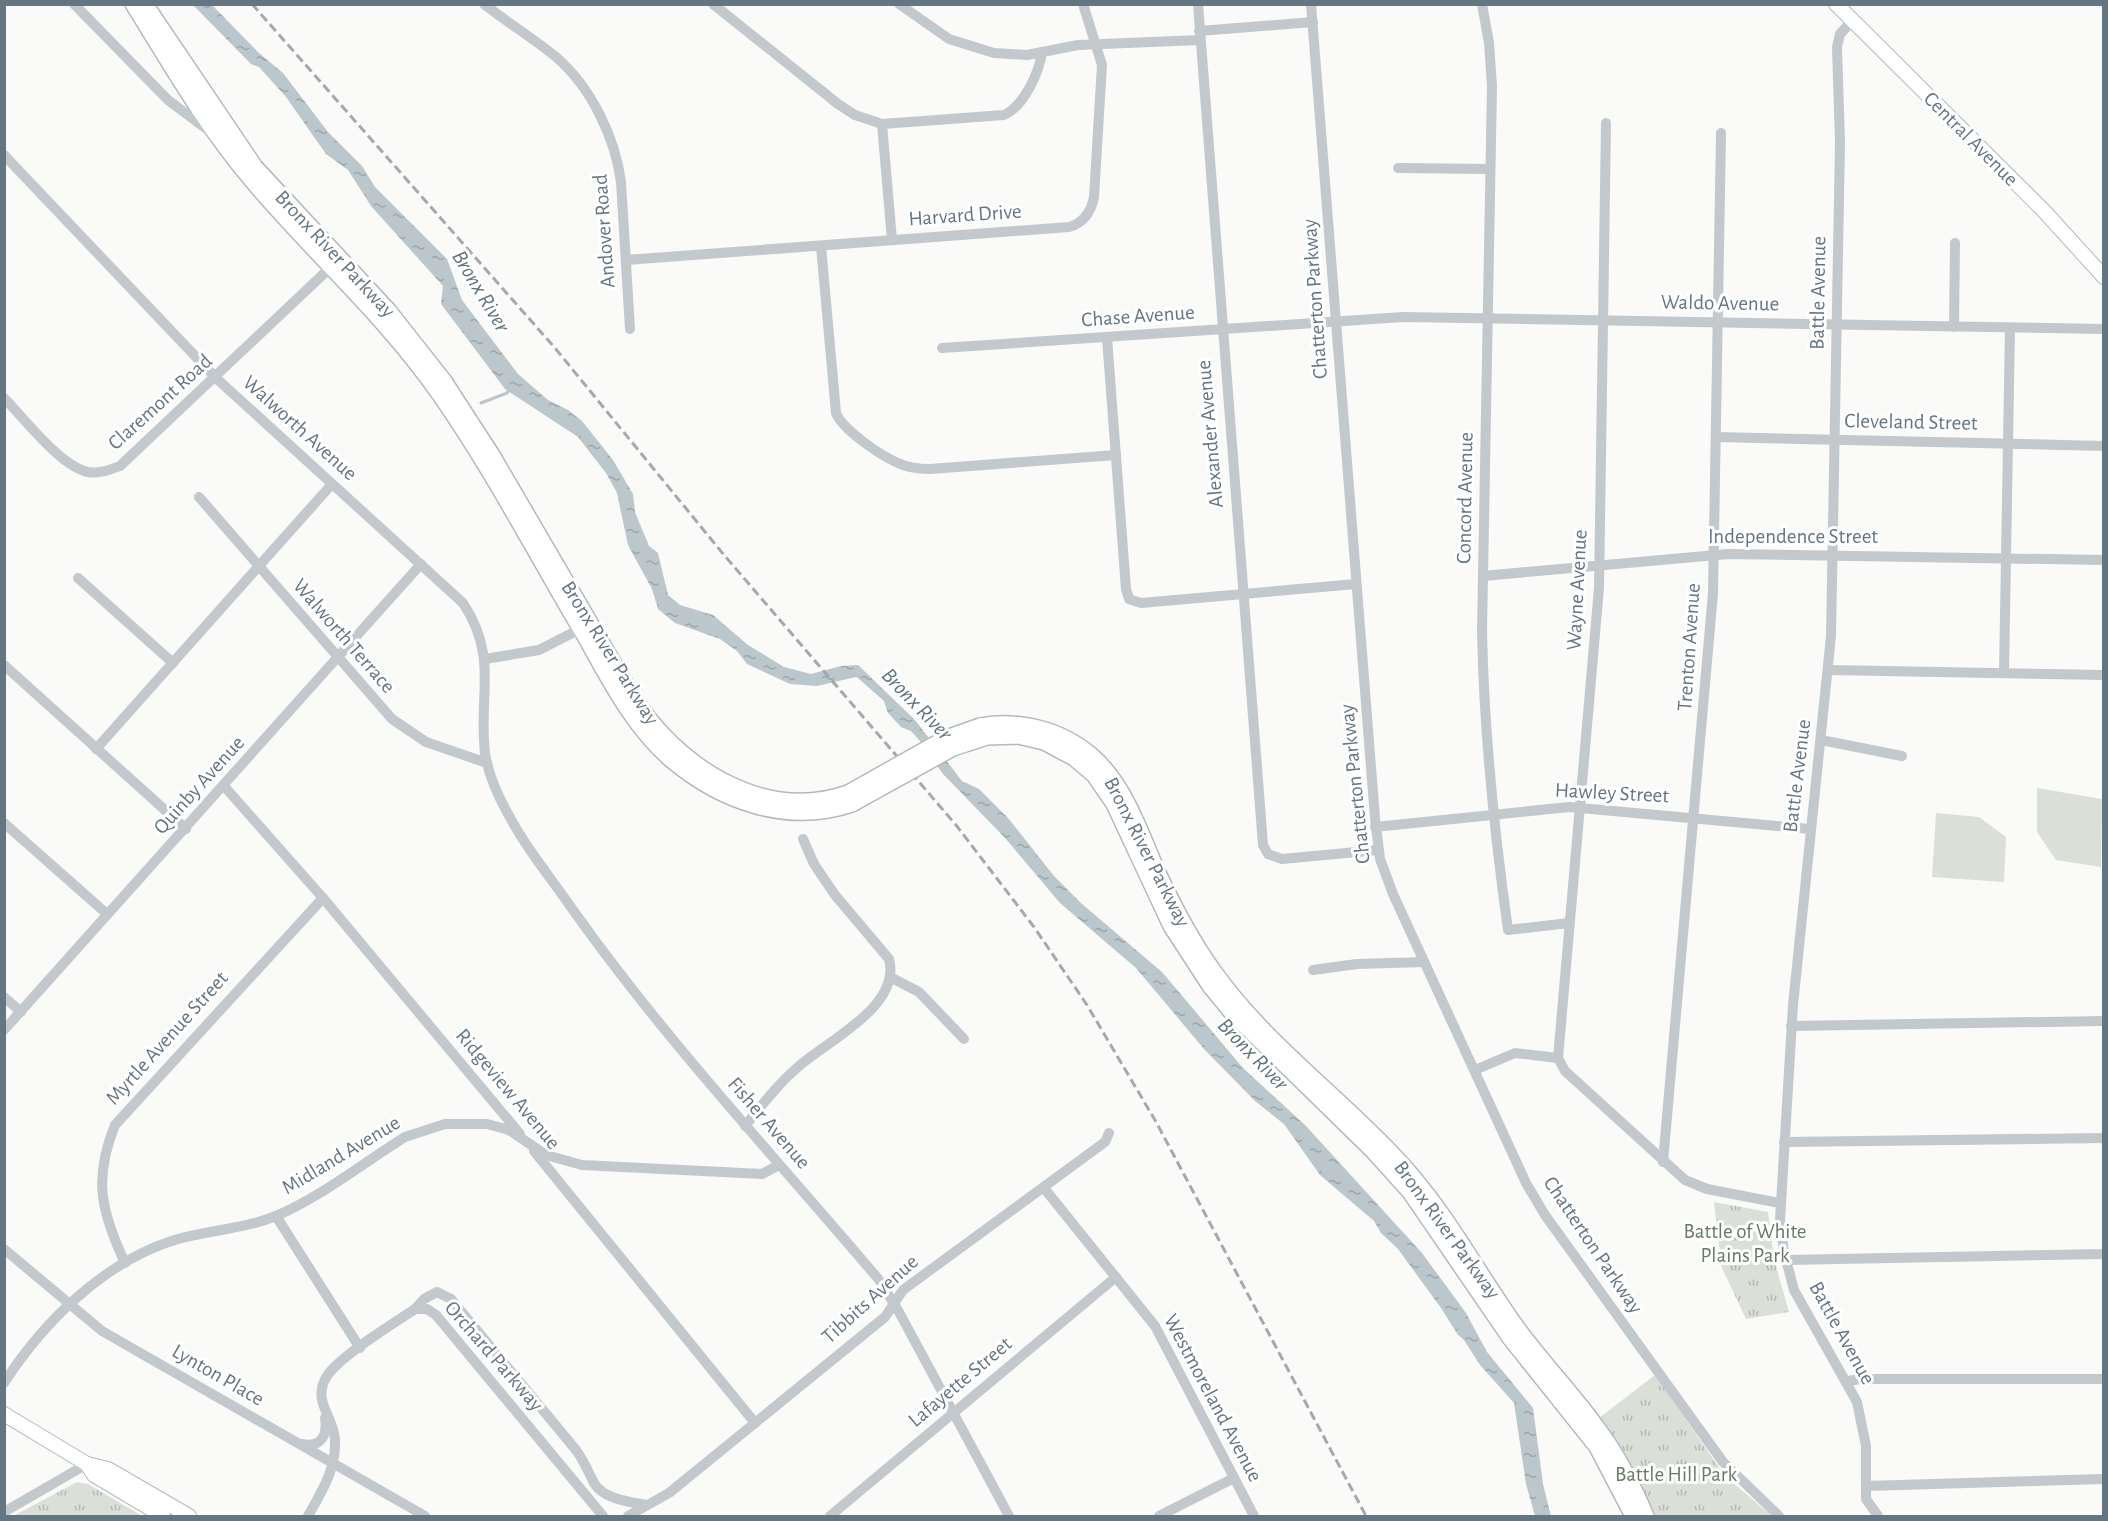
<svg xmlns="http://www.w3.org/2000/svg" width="2108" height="1521" font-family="'Alegreya Sans',sans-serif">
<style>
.park{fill:url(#park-tufts)}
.garden{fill:#dadfd7}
.water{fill:url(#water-ripples)}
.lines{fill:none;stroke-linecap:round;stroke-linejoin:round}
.stream{stroke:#bbc7cb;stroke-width:3}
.major-casing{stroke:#b5babe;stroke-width:16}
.highway-casing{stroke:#b4b9bd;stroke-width:18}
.minor{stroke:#c3c8cc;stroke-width:10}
.major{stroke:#fff;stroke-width:14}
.highway{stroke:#fff;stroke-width:15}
.rail{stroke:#a2aab0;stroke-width:3;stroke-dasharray:9 4.5;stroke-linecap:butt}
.highway-bridge-casing{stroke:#b4b9bd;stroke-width:18;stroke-linecap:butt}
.highway-bridge{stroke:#fff;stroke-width:15}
.labels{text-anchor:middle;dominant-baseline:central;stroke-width:6;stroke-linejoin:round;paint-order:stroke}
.street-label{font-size:21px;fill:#657683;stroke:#fff}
.park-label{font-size:21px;fill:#687a64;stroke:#fff}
.water-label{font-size:22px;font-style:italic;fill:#60757c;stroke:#fff}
</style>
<defs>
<pattern id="park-tufts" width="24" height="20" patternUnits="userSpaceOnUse" patternTransform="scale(1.5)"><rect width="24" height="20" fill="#dadfd7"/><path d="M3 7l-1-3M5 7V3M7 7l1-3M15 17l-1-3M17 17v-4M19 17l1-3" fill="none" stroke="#b4b9b4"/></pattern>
<pattern id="water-ripples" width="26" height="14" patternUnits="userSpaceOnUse" patternTransform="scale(1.5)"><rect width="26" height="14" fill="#bbc7cb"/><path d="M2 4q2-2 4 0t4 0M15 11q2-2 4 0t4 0" fill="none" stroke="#9ca6aa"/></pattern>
</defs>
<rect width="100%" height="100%" fill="#fafaf8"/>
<!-- park -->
<g class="park">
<polygon points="1714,1202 1768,1212 1774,1259 1789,1312 1746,1319 1722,1268"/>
<polygon points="1655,1375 1725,1476 1772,1516 1651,1516 1599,1418"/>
<polygon points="77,1482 88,1484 142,1516 13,1516"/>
</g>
<!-- garden -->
<g class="garden">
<polygon points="2037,788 2102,799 2101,867 2056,860 2037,832"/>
<polygon points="1936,813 1979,817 2006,837 2004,882 1932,877"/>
</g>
<!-- water -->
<polygon class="water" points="193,5 212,5 259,53 283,73 328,132 362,166 375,187 447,259 462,300 518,374 548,400 568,410 582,421 613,460 633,494 635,512 649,546 658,553 668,595 680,605 713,615 748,645 784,667 811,674 841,666 858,665 915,720 962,781 979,789 1008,818 1054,876 1082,904 1162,972 1243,1068 1305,1125 1422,1253 1466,1313 1487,1352 1533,1408 1543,1484 1551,1516 1535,1516 1526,1484 1514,1403 1480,1365 1464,1340 1458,1335 1441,1308 1398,1249 1381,1233 1374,1221 1320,1175 1284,1124 1255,1101 1204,1049 1136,968 1060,903 1005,838 943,774 919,740 911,731 901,727 888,713 884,701 859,679 856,677 817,686 790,684 747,664 737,651 720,639 675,623 658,609 652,589 628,545 617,493 606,473 578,437 505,389 441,304 443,286 371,206 348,170 326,154 286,97 259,67 251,64"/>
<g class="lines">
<!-- stream -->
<polyline class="stream" points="481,403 507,393 510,388"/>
<defs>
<g id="major">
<polyline points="1836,4 2044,211 2104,277"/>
<polyline points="4,1414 87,1464 108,1469 189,1516"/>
<polyline points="87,1464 94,1475 163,1516"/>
</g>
<g id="highway">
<path d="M133 4C171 65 207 128 254 183 315 255 386 317 440 395 493 471 536 554 583 633 608 677 631 724 669 758 720 802 788 826 852 804"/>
<path d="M145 4 255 167 388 310 444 381 492 455 631 693C675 765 762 823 848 793"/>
<path d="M980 726C1019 719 1060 729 1091 755 1126 785 1141 835 1159 875 1175 909 1193 943 1215 973 1266 1044 1340 1097 1399 1161 1444 1209 1475 1268 1513 1322 1541 1362 1576 1396 1603 1436 1621 1461 1634 1488 1646 1516"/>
<polyline points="987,737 1018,736 1044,742 1074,758 1094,775 1114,804 1171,926 1210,986 1233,1014 1373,1151 1410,1192 1510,1338 1597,1447 1633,1516"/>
</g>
</defs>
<!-- major casing -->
<use href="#major" class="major-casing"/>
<!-- highway casing -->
<use href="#highway" class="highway-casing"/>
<!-- minor -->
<g class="minor">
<polyline points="74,4 168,100 212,133"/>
<path d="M484 4C508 23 533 38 556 57 591 87 615 137 621 182L630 329"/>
<path d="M713 4 838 104 855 115 882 124 1004 115C1024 106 1039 73 1042 52"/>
<polyline points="899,4 949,39 994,53 1027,55 1078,45 1200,40"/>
<polyline points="1198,4 1263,845 1268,854 1282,859 1378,850"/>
<polyline points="1311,4 1375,818 1380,859 1393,894 1526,1183 1545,1215 1723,1462 1779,1516"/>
<path d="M1482 4 1489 43 1492 86 1482 631C1484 731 1494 830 1508 930L1569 923"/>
<polyline points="1852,21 1840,34 1837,47 1840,142 1831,636 1793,1005 1780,1220 1784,1252 1794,1290 1857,1402 1866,1446 1866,1499 1878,1516"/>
<polyline points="1199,31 1313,22"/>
<polyline points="1606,123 1599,588 1558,1058 1565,1071 1685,1180 1707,1189 1780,1203"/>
<polyline points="882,124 892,240"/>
<path d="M4 155 216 378 463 603C499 658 478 695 485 753 488 773 497 794 507 812 525 847 551 878 573 910 666 1041 776 1158 880 1281L899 1312 1009 1516"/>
<polyline points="1398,168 1490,169"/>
<path d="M821 246 836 413C842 429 881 456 898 463 908 468 919 469 930 469L1116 455"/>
<path d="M626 260 1069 227C1084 223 1091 212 1094 197L1102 65 1083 4"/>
<polyline points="1954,327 1955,243"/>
<polyline points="1107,338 1126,589 1129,599 1141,603 1356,584"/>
<polyline points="942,348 1403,317 2104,329"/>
<path d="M4 398C25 419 60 466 88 472 99 474 109 470 120 466L332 266"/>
<polyline points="1717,437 2104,446"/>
<polyline points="199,497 392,719 426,742 487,763"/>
<polyline points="1483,576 1728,554 2104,560"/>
<polyline points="78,578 173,663"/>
<polyline points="485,659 539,650 580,629"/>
<polyline points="4,665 186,829"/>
<polyline points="1829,670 2104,675"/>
<polyline points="2004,673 2010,328"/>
<polyline points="1821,740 1902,756"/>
<polyline points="96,749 332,484"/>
<polyline points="224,786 323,898 520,1134"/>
<polyline points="4,823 107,914"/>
<polyline points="1375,827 1569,807 1810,829"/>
<polyline points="1313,970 1357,964 1424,962"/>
<polyline points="890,977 919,992 964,1039"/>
<polyline points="4,997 21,1012"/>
<polyline points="1791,1026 2104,1021"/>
<polyline points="4,1030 421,564"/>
<polyline points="1475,1070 1515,1053 1558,1058"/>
<path d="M745 1126C762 1105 778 1084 798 1067 827 1041 902 1006 889 959L835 895 814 864 803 839"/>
<polyline points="1784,1142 2104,1138"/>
<polyline points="534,1151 755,1423"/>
<polyline points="1663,1162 1713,593 1721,133"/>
<polyline points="1044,1188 1155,1326 1254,1516"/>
<polyline points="276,1216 360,1348"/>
<polyline points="4,1249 102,1331 425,1516"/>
<polyline points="1786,1260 2104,1254"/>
<path d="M125 1263C101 1211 93 1179 115 1125L323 898"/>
<polyline points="415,1309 427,1309 436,1315 603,1516"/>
<polyline points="1848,1381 1860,1379 2104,1379"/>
<path d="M4 1383C44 1321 106 1260 178 1239 210 1230 244 1229 276 1216 321 1197 363 1163 405 1137L445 1124H487L509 1130 546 1155 582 1165 762 1174 779 1165"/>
<path d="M302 1444C321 1448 328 1435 325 1418"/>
<polyline points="1866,1486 2104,1479"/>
<polyline points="4,1512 87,1464"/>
<path d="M308 1516C322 1491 336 1470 335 1440 334 1416 311 1401 327 1376 340 1356 393 1324 415 1309L424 1299 437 1292 451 1299 576 1450C584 1461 588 1471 594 1483 603 1499 630 1502 646 1505"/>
<polyline points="628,1516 669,1493 885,1317 903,1290 1105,1142 1109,1133"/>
<polyline points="830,1516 1116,1277"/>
<polyline points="1159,1516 1234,1478"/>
</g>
<!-- major -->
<use href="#major" class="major"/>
<!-- highway -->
<use href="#highway" class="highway"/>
<!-- rail -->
<polyline class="rail" points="252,4 555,348 724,555 956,825 1034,927 1087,1005 1155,1120 1366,1516"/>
<defs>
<g id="highway-bridge">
<polyline points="848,793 946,738 980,726"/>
<polyline points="852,804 953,748 987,737"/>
</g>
</defs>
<!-- highway-bridge casing -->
<use href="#highway-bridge" class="highway-bridge-casing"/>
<!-- highway-bridge -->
<use href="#highway-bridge" class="highway-bridge"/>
</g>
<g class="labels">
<!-- street labels -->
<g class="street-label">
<text transform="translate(1971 139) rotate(45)">Central Avenue</text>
<text transform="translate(965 215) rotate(-4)">Harvard Drive</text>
<text transform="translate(604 231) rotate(-94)">Andover Road</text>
<text transform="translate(335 254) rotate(47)">Bronx River Parkway</text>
<text transform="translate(1818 293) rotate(-89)">Battle Avenue</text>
<text transform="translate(1315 299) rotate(-94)">Chatterton Parkway</text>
<text transform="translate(1720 303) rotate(1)">Waldo Avenue</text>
<text transform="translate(1138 316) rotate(-4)">Chase Avenue</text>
<text transform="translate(160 402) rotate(-42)">Claremont Road</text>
<text transform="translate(1911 422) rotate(1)">Cleveland Street</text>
<text transform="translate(300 428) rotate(42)">Walworth Avenue</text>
<text transform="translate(1210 434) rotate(-95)">Alexander Avenue</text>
<text transform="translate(1465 498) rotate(-89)">Concord Avenue</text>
<text x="1793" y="536">Independence Street</text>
<text transform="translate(1577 590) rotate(-87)">Wayne Avenue</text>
<text transform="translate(344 636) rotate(49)">Walworth Terrace</text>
<text transform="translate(1689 647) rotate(-86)">Trenton Avenue</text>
<text transform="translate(610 653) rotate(58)">Bronx River Parkway</text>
<text transform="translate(1797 776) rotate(-83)">Battle Avenue</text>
<text transform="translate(1355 784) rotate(-96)">Chatterton Parkway</text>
<text transform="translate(199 785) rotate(-48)">Quinby Avenue</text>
<text transform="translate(1612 793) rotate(3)">Hawley Street</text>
<text transform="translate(1147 852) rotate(63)">Bronx River Parkway</text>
<text transform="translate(167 1038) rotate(-48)">Myrtle Avenue Street</text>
<text transform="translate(508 1089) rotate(50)">Ridgeview Avenue</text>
<text transform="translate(769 1123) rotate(49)">Fisher Avenue</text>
<text transform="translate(341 1155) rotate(-31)">Midland Avenue</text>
<text transform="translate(1447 1230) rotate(54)">Bronx River Parkway</text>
<text transform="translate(1593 1245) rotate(56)">Chatterton Parkway</text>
<text transform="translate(870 1299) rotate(-42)">Tibbits Avenue</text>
<text transform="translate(1842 1333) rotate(61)">Battle Avenue</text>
<text transform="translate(494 1356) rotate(49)">Orchard Parkway</text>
<text transform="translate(218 1375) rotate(30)">Lynton Place</text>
<text transform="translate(960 1382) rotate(-40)">Lafayette Street</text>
<text transform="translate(1213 1398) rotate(62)">Westmoreland Avenue</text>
</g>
<!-- park labels -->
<g class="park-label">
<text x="1745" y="1231">Battle of White<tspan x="1745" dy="24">Plains Park</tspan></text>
<text x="1676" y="1474">Battle Hill Park</text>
</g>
<!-- water labels -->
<g class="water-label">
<text transform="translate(481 291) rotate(59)">Bronx River</text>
<text transform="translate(917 704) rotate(46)">Bronx River</text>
<text transform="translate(1253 1054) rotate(46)">Bronx River</text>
</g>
</g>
<!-- border -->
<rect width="2108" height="1521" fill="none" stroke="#657683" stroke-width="12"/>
</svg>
